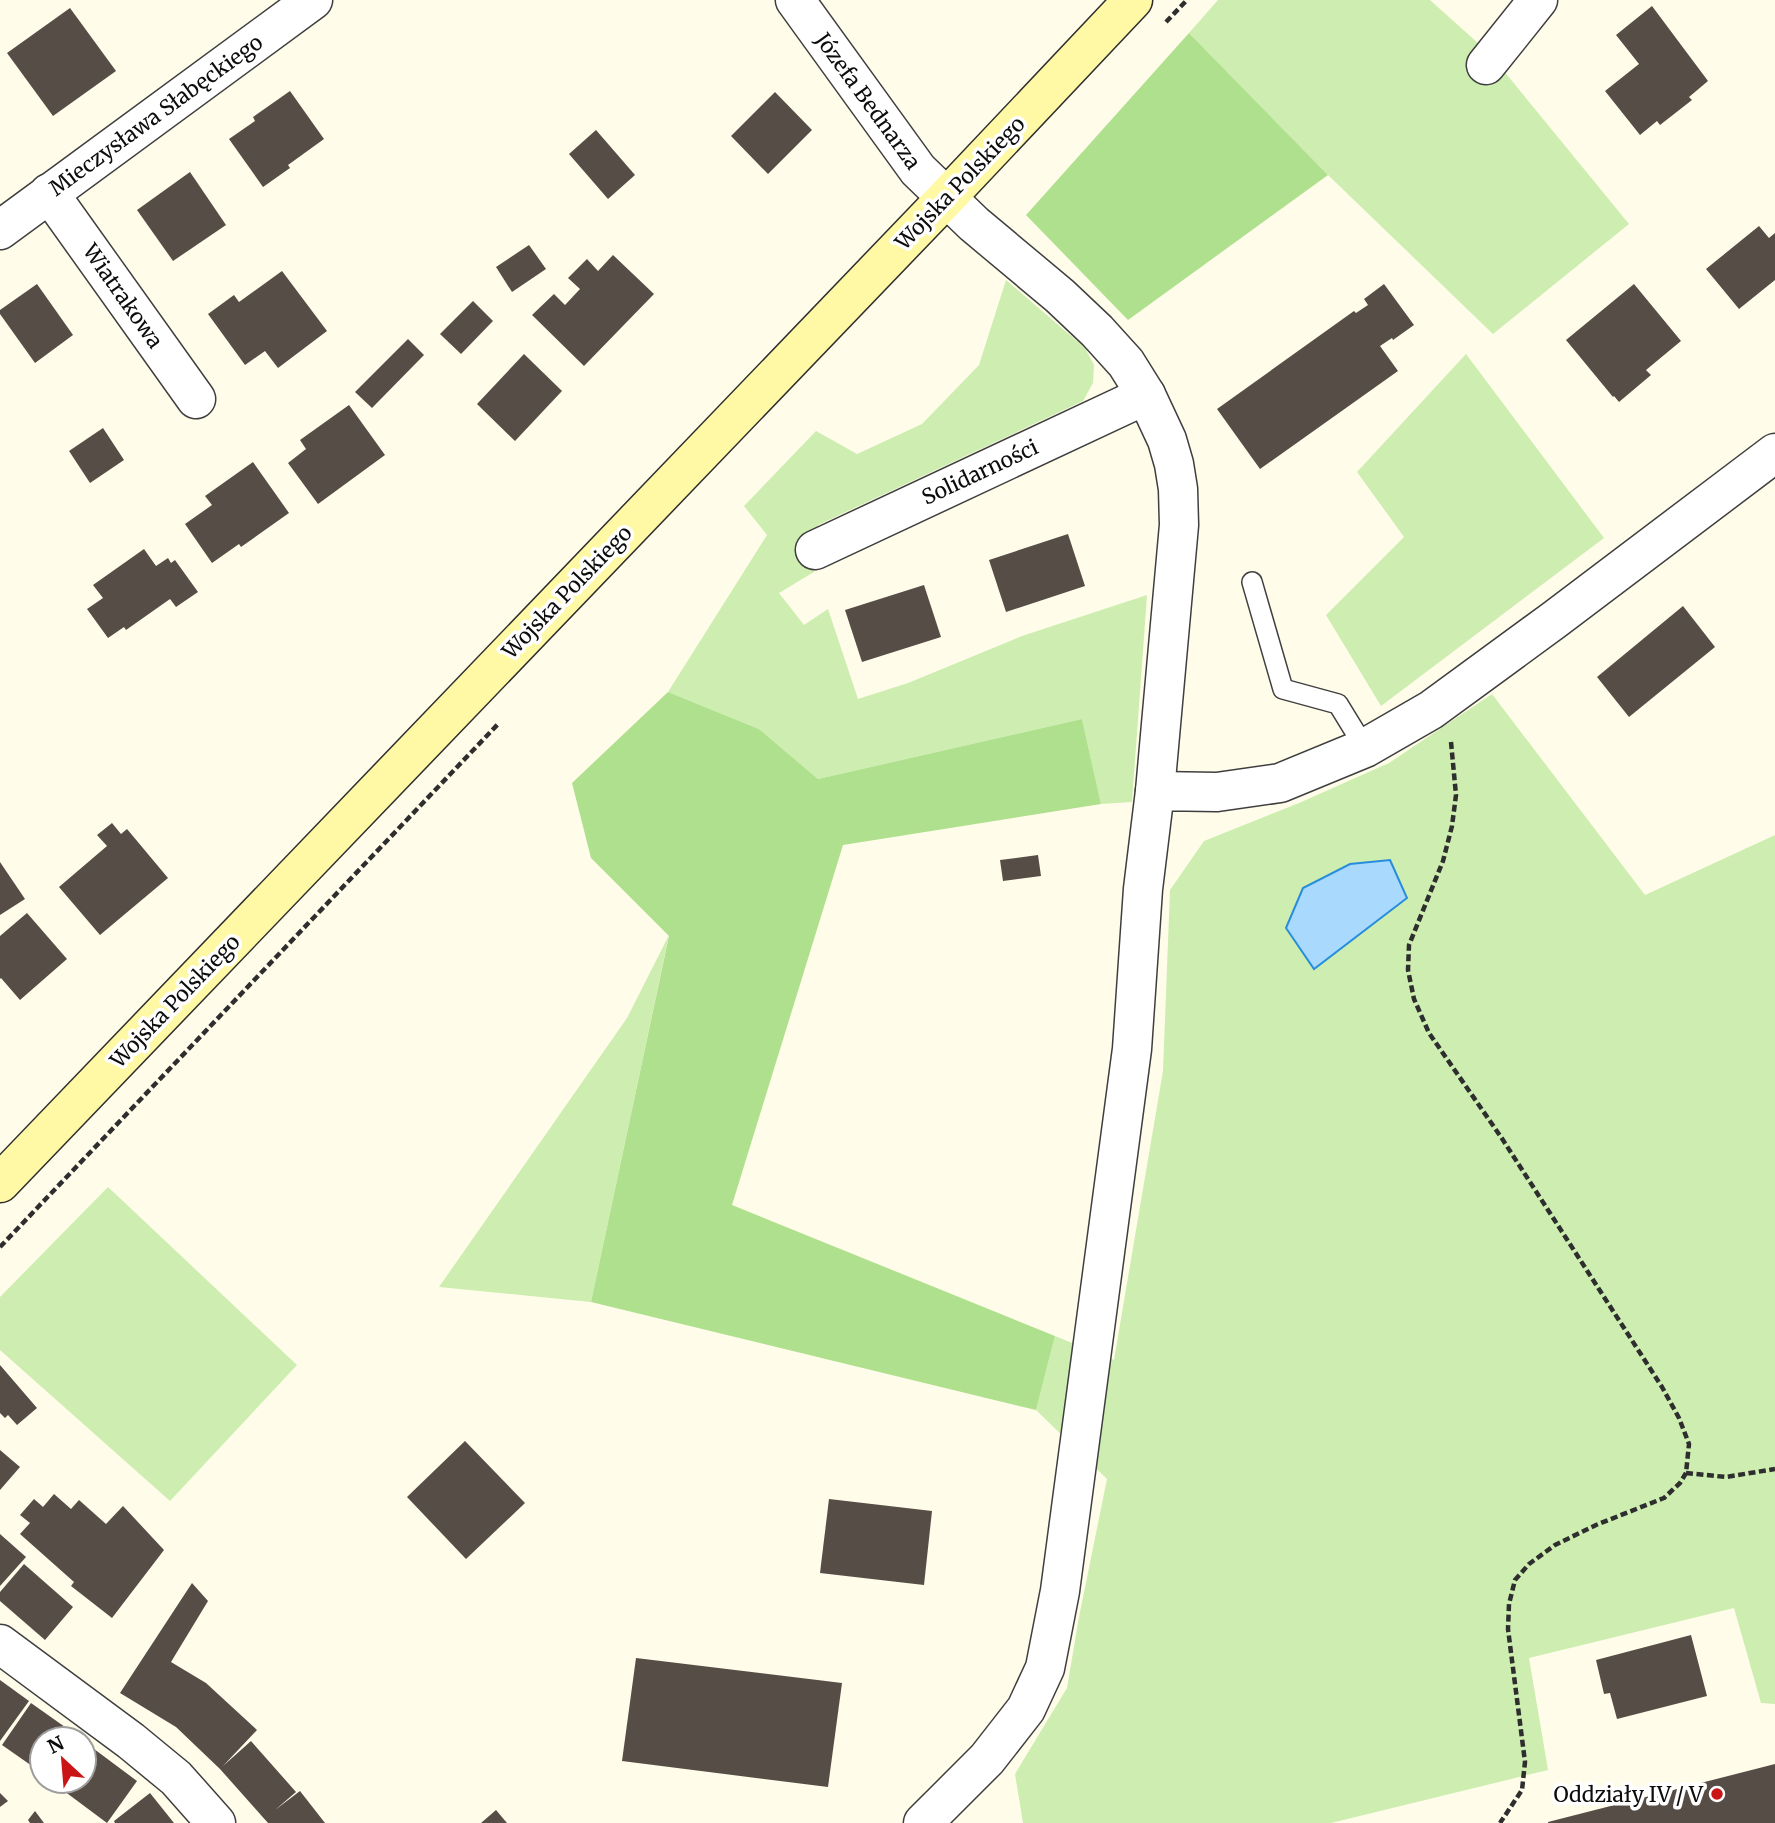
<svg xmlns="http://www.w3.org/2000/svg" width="1775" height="1823" font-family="Merriweather,serif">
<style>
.green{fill:#cdeeb0}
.forest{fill:#afe08d}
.water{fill:#a9dafd;stroke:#288ddc;stroke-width:2}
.building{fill:#564d47}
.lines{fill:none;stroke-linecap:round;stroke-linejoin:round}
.lane-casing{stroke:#3f3f3f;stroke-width:22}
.street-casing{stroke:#3f3f3f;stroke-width:41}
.secondary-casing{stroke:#2e2e2e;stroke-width:41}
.path{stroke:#2e2e2e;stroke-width:4.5;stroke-dasharray:7 3.5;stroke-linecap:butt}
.lane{stroke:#fff;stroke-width:19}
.street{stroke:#fff;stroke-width:38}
.secondary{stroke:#fff9a5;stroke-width:38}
.poi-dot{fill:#ca1517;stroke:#fff;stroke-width:2.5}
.labels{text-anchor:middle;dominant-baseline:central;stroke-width:7;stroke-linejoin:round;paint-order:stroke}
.street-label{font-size:21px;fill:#0c0c0c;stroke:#fff}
.poi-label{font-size:21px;fill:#0c0c0c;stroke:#fff;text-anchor:end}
</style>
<rect width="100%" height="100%" fill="#fffcea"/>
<!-- green -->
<g class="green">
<polygon points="1218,0 1430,0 1479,44 1503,70 1629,224 1493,334 1328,175 1189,33"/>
<polygon points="1006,280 1085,348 1094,365 1093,383 1083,401 818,525 814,572 779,593 804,625 828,609 858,699 908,683 1022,636 1147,595 1132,802 1101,804 1082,719 818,779 759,729 668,692 767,535 744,506 816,431 857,454 922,424 979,365"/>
<polygon points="1466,354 1604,538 1381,706 1326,615 1404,537 1357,472"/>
<polygon points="1492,694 1645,895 1775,835 1775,1704 1761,1703 1734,1608 1529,1658 1548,1770 1331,1823 1023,1823 1015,1774 1067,1688 1079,1617 1107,1479 1036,1410 1055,1336 1114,1360 1163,1071 1170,890 1204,841 1299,803 1389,763"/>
<polygon points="669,935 591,1302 439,1287 627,1018"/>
<polygon points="108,1187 297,1365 170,1501 0,1350 0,1297"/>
</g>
<!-- forest -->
<g class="forest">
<polygon points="1189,33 1328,175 1128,320 1026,215"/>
<polygon points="668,692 759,729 818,779 1082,719 1101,804 843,845 732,1205 1055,1336 1036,1410 591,1302 669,936 591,858 572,783"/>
</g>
<!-- water -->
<polygon class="water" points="1390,860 1407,898 1314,969 1286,928 1303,888 1350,864"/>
<!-- building -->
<g class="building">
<polygon points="1652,6 1708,81 1689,97 1692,100 1660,125 1657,121 1640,135 1605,91 1639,64 1616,35"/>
<polygon points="70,8 116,71 53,116 7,53"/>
<polygon points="290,91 324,139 288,165 290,168 263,187 229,139 255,121 253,117"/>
<polygon points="775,92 812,130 768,174 731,136"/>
<polygon points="596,130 635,175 608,199 569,154"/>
<polygon points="190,172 226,225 173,261 137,210"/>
<polygon points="1759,226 1769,238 1775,233 1775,280 1739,309 1706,269"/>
<polygon points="529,245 546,269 512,292 496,267"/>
<polygon points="613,255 654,294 584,366 532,315 554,294 565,305 580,289 568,278 587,259 598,271"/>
<polygon points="282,271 327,331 278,368 265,351 245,365 208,314 234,295 239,302"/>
<polygon points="37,284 73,335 35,363 0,314 0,310"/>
<polygon points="1384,284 1414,325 1393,340 1392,338 1380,346 1398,371 1260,469 1217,409 1354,311 1356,313 1368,305 1364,299"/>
<polygon points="1634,284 1681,341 1646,370 1651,375 1619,402 1614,396 1613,397 1566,340"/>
<polygon points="473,301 493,321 461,354 440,334"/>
<polygon points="408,339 424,355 372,408 355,392"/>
<polygon points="524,354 562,391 515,441 477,404"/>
<polygon points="349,405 385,455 318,504 288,463 306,449 300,440"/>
<polygon points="103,428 124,460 90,483 69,451"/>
<polygon points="253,462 289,513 241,547 239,544 212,563 185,524 212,505 205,496"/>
<polygon points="1068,534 1085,586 1006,612 989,560"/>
<polygon points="144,549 156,566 168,558 171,563 175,560 198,592 176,607 170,599 126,630 124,627 108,638 87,609 103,598 93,585"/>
<polygon points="924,585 941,637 862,662 845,610"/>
<polygon points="1683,606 1715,647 1629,717 1597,677"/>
<polygon points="112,823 121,834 127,829 168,878 100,935 59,887 107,846 97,835"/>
<polygon points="1038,855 1041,876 1003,881 1000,860"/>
<polygon points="0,862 25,899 0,915"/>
<polygon points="27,913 67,959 20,1000 1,978 0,979 0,936"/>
<polygon points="0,1365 37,1408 17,1425 8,1415 5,1418 0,1413"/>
<polygon points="465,1441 525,1503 466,1559 407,1497"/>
<polygon points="0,1450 20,1467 0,1490"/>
<polygon points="54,1494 71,1509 79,1500 106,1524 123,1506 164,1550 112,1618 71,1586 74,1582 20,1534 30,1523 20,1515 34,1499 43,1507"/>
<polygon points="829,1499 932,1511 924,1585 820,1573"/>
<polygon points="0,1534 26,1557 0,1586"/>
<polygon points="24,1564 73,1607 45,1640 0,1601 0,1592"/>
<polygon points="192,1583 208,1601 171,1662 206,1683 257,1730 223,1766 251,1741 296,1792 275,1810 300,1791 325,1823 268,1823 220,1769 176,1727 120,1693"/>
<polygon points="1691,1635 1707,1696 1617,1719 1610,1693 1604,1694 1596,1660"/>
<polygon points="636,1658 842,1683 828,1787 622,1761"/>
<polygon points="0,1680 29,1701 0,1741"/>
<polygon points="31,1703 82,1739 42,1739 42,1773 2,1745"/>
<polygon points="86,1743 137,1781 107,1823 56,1785 59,1781 84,1781 84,1746"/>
<polygon points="1775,1764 1775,1823 1548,1823 1548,1822"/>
<polygon points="0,1793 8,1801 0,1807"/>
<polygon points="150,1793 174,1823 115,1823 114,1821"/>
<polygon points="496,1810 507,1823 481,1823"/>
<polygon points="35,1811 44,1823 30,1823 28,1820"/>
</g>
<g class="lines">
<defs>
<polyline id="lane" points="1252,582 1283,689 1338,704 1365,748"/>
<g id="street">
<polyline points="795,0 918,170 974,224 1060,296 1097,331 1126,363 1146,395 1167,440 1174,464 1178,489 1179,525 1155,791"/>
<polyline points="1486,65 1538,0"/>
<polyline points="49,193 196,399"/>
<polyline points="0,230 313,0"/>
<polyline points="815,550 1146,395"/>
<polyline points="0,1644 131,1741 176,1778 216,1823"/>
<polyline points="923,1823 987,1759 1026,1709 1045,1668 1060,1591 1132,1049 1143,889 1155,791 1217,792 1280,783 1365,748 1431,710 1554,620 1775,453"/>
</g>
<polyline id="secondary" points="0,1183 946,198 1133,0"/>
</defs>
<!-- lane casing -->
<use href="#lane" class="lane-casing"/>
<!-- street casing -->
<use href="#street" class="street-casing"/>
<!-- secondary casing -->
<use href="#secondary" class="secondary-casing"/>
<!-- path -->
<g class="path">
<polyline points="1166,22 1187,0"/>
<polyline points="1451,742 1456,795 1452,826 1443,861 1409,945 1408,970 1414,999 1429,1033 1501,1137 1662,1387 1679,1418 1689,1444 1686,1473 1680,1483 1664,1498 1596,1525 1555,1545 1529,1564 1515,1580 1509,1604 1508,1629 1525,1762 1522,1790 1500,1823"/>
<polyline points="0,1247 499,723"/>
<polyline points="1686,1473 1726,1477 1775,1469"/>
</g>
<!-- lane -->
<use href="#lane" class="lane"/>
<!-- street -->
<use href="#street" class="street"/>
<!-- secondary -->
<use href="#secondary" class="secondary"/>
</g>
<!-- markers -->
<circle class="poi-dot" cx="1717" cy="1794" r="7"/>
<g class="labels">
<!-- street labels -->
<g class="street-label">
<text transform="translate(868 101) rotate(54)">Józefa Bednarza</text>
<text transform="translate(156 115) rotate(-36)">Mieczysława Słabęckiego</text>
<text transform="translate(960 183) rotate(-46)">Wojska Polskiego</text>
<text transform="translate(123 296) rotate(55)">Wiatrakowa</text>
<text transform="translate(980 472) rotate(-25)">Solidarności</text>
<text transform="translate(567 592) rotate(-46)">Wojska Polskiego</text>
<text transform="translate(175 1001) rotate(-46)">Wojska Polskiego</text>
</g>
<!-- poi labels -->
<g class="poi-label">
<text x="1703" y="1794">Oddziały IV / V</text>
</g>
</g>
<!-- north arrow -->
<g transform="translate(63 1760) rotate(334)"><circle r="33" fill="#ffffff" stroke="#9e9e9e" stroke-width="2"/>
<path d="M0-5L12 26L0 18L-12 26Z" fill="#ca1517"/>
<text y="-10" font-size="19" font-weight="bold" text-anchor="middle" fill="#0c0c0c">N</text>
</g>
</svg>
